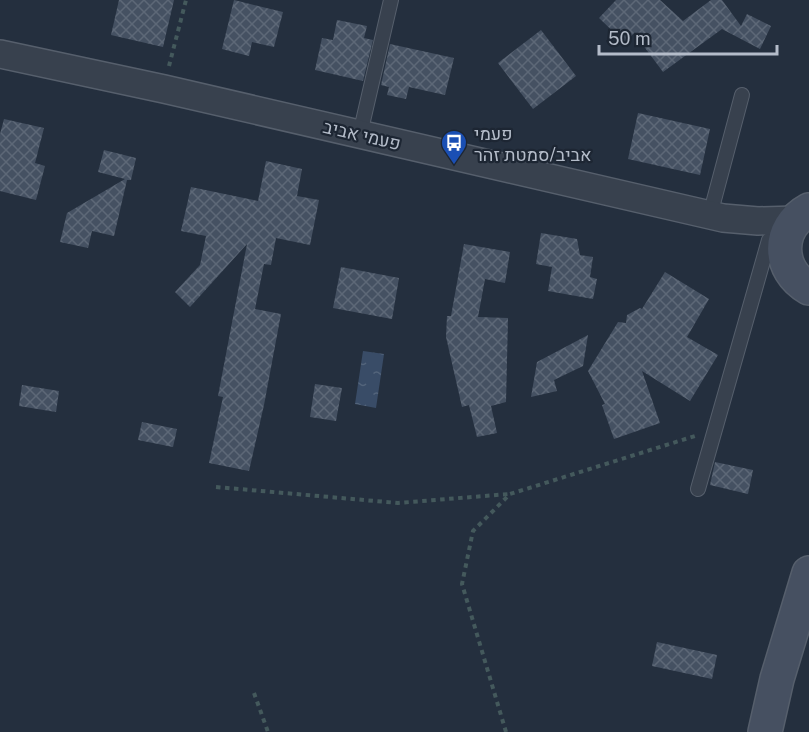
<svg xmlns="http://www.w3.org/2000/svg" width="809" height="732" font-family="'Public Sans',Heebo,sans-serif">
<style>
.water{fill:url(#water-ripples)}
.building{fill:url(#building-cross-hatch)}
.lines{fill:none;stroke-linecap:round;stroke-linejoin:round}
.lane-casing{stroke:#565f6c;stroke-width:16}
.street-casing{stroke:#565f6c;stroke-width:30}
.secondary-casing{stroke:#565f6c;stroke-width:36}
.path{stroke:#44595c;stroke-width:4;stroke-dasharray:4.5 4.5;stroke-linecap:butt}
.lane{stroke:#38414e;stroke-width:14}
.street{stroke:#38414e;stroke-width:27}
.secondary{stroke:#465061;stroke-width:33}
.labels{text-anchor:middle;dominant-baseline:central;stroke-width:4.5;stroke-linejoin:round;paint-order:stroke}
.poi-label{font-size:18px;fill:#b4bcc9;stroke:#1d2633;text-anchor:start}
.street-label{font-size:18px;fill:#b4bcc9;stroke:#1d2633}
</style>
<defs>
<pattern id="water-ripples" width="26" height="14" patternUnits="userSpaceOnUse" patternTransform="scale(1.5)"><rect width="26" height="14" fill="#394c67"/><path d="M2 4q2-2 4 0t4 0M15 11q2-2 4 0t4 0" fill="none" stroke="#53647b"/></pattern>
<pattern id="building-cross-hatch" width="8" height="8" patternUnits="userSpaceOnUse" patternTransform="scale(1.5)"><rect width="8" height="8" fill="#455162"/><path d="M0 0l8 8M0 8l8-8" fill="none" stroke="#5d6877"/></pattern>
</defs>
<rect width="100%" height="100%" fill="#242f3e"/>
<!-- water -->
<polygon class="water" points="363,351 384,354 376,408 355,404"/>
<!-- building -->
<g class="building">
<polygon points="119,0 174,0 163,47 111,35"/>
<polygon points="234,0 283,12 274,47 252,42 249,56 222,49"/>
<polygon points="616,0 660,0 683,21 711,0 722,0 741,26 747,14 771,26 760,49 722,29 663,72 634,33 625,43 599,18"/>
<polygon points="337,20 367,26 364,38 373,40 363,81 315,70 322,38 333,40"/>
<polygon points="541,30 576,76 533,109 498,63"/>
<polygon points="390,44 454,58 445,95 409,87 406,99 387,95 389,87 381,85"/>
<polygon points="638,113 710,129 700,175 628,159"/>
<polygon points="4,119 44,128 35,163 45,166 36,200 0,191 0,134"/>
<polygon points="104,150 136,158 131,180 127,180 114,236 92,231 88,248 60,242 67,213 125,179 98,172"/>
<polygon points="266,161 302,169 297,196 319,200 310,245 276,238 271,265 264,264 255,309 281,314 264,405 249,471 209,463 223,397 218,396 247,244 190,307 175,292 200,265 206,236 181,231 191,187 258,201"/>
<polygon points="541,233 577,239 580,255 593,257 590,277 597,279 593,299 548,291 552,267 536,264"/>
<polygon points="464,244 510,252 505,283 485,279 478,317 508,318 506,402 491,406 497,433 477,437 469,405 462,407 446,337 447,316 451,316"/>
<polygon points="341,267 399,278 392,319 333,308"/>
<polygon points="665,272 709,299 687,337 718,355 690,401 642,371 660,423 614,439 602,405 605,404 588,371 618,322 626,323 627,315 640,308 642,309"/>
<polygon points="588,335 583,366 554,380 557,391 531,397 537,362"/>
<polygon points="315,384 342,388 336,421 310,417"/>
<polygon points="22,385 59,391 56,412 19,406"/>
<polygon points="142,422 177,429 173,447 138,440"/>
<polygon points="715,462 753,470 748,494 710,485"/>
<polygon points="657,642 717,655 712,679 652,666"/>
</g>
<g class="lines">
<defs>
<g id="lane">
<polyline points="360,134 391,0"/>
<polyline points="710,215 742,95"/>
<polyline points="698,489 769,240"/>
</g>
<polyline id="street" points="0,54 164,89 723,218 758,221 796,220"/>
<g id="secondary">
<path d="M809 210C776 228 777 270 809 288"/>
<polyline points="765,732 777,679 809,573"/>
</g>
</defs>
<!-- lane casing -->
<use href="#lane" class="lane-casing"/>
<!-- street casing -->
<use href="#street" class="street-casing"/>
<!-- secondary casing -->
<use href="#secondary" class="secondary-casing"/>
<!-- path -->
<g class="path">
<polyline points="169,66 186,0"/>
<polyline points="216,487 398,503 509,494"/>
<polyline points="254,693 268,732"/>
<polyline points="506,732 462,584 473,531 510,494 695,436"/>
</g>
<!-- lane -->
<use href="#lane" class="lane"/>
<!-- street -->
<use href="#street" class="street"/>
<!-- secondary -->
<use href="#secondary" class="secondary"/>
</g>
<!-- icons -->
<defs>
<symbol id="bus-pin" viewBox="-11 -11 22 30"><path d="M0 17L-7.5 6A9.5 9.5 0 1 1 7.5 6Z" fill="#1a4fb4" stroke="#1d2633"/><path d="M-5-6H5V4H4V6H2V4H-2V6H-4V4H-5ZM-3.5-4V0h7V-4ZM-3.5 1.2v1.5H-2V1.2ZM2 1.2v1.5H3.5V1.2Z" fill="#fff"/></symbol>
</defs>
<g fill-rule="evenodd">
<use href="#bus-pin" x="439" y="128" width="30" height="40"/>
</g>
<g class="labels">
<!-- poi labels -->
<g class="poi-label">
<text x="474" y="133">פעמי<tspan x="474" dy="21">אביב/סמטת זהר</tspan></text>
</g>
<!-- street labels -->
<g class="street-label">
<text transform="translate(362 135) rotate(13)">פעמי אביב</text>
</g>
</g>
<!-- scale -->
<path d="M599 45v9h178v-9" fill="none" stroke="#b4bcc9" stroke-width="3"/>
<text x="608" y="45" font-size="18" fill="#b4bcc9" stroke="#1d2633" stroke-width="4.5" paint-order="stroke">50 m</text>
</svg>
